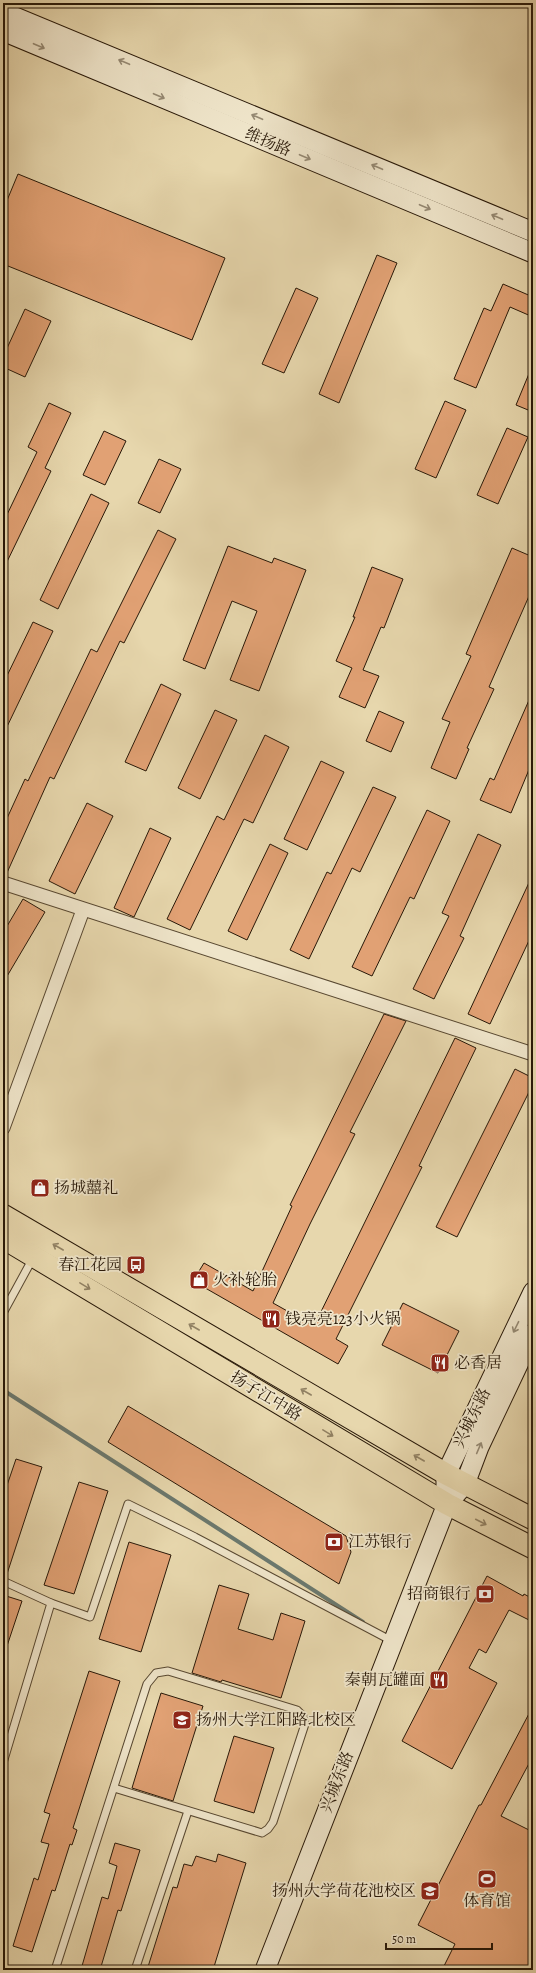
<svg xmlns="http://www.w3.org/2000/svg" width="536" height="1973" font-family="Alegreya,'Noto Serif SC',serif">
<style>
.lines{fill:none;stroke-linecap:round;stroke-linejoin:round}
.stream{stroke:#6b786d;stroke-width:4}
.building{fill:#e1a174;stroke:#281808}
.lane-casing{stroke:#584831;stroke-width:9}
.street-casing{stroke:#584831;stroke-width:15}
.secondary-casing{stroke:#281808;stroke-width:21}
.primary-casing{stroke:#281808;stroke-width:23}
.lane{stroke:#efe5ca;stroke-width:7}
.street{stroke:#efe5ca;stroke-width:13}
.secondary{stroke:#efe5ca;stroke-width:19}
.primary{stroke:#e7d7ad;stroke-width:21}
.oneway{stroke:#958973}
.oneway2{stroke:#918163}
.labels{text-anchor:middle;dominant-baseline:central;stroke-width:3.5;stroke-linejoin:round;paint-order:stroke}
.street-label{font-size:16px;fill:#281808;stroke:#efe5ca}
.poi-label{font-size:16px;fill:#281808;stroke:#efe5ca;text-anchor:start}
</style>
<rect width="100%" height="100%" fill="#e7d7ad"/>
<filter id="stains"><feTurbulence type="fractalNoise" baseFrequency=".005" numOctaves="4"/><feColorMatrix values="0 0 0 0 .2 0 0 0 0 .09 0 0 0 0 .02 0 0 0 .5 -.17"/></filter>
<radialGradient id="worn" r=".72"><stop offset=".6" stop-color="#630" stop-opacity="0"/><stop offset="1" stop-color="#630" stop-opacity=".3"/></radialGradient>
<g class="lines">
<!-- stream -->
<polyline class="stream" points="3,1390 363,1622"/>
</g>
<!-- building -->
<g class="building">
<polygon points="18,174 225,258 192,340 3,264 3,210"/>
<polygon points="377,255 397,263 339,403 319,394"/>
<polygon points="503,284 533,297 533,317 510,307 476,388 454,379 484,308 491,311"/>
<polygon points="296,288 318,298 284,373 262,364"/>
<polygon points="25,309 51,321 25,377 3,367 3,357"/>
<polygon points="533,364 533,412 516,405"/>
<polygon points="445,401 466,410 436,478 415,469"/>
<polygon points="49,403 71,413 45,468 51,471 3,570 3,523 37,452 28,447"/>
<polygon points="507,428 528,437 498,504 477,495"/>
<polygon points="104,431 126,441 105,485 83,475"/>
<polygon points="159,459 181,469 160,513 138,503"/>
<polygon points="91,494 109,503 58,609 40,600"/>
<polygon points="158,530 176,539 124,643 120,641 54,779 50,777 6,875 3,875 3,827 25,779 28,781 91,649 97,652"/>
<polygon points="228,546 272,563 274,558 306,570 259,691 230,680 257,611 232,601 205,669 183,660"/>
<polygon points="512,548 533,557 533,587 489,687 494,689 467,748 469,749 456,779 431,768 450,722 442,719 471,656 466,654"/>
<polygon points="372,567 403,579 384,628 381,627 363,670 379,676 365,708 339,697 352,668 336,661 355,617 353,617"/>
<polygon points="33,622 53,631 3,735 3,684"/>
<polygon points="161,684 181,694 146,771 125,762"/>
<polygon points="533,691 533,760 511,813 480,800 490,778 494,780"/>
<polygon points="215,710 237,720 200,799 178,788"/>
<polygon points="379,711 404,722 391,752 366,741"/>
<polygon points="265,735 289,747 253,823 244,819 190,930 167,919 217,816 224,820"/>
<polygon points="321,761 344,772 307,850 284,839"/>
<polygon points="373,787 396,797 360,872 352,868 309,959 290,950 327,872 331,874"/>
<polygon points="87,803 113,816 75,894 49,881"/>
<polygon points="427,810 450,821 414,899 410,897 372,976 352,967"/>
<polygon points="150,828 171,838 134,917 114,908"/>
<polygon points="478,834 501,845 460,936 464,938 434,999 413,989 449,916 442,913"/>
<polygon points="270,844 288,853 247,940 228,931"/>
<polygon points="533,874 533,932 490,1024 468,1014"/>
<polygon points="23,899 45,912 3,983 3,933"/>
<polygon points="384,1014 406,1021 350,1132 355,1134 310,1224 273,1303 314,1326 455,1038 476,1048 419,1166 422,1167 336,1339 348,1346 338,1364 193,1281 204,1263 253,1291 292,1206 290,1205"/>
<polygon points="515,1069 533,1078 533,1084 457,1237 436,1227"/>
<polygon points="403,1303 459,1331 438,1373 382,1345"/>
<polygon points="128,1406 346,1536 351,1552 339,1584 108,1442"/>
<polygon points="16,1459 42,1467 6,1577 3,1576 3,1497"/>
<polygon points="79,1482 108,1491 74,1594 44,1585"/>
<polygon points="129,1542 171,1555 141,1652 99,1639"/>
<polygon points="487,1576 523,1596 524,1594 533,1599 533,1622 509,1610 486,1653 479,1649 469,1668 497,1683 452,1769 402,1741"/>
<polygon points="219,1585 249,1594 238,1629 273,1640 281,1613 305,1621 281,1698 222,1680 221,1682 192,1673"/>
<polygon points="3,1595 22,1601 5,1652 3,1652"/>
<polygon points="89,1671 120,1681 73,1828 77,1830 72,1845 70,1844 55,1891 52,1890 32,1952 13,1946 34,1878 38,1880 49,1844 41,1842 50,1814 44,1812"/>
<polygon points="161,1693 203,1706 173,1801 132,1788"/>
<polygon points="533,1706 533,1756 501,1816 533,1832 533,1970 442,1970 455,1944 418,1925 479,1805 481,1805"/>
<polygon points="234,1736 274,1748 254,1813 214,1801"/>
<polygon points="115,1843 140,1850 121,1911 118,1910 100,1970 95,1970 82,1966 102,1897 108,1899 117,1866 109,1863"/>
<polygon points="218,1854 246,1863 213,1970 147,1970 173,1887 177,1888 184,1864 192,1866 196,1856 216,1862"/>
</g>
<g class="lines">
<defs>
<g id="lane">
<polyline points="3,1313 33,1258"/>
<polyline points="3,1581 51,1603 3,1763"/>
<polyline points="51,1603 90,1617 128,1504 195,1537 392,1641"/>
<polyline points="55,1970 147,1684 156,1673 168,1671 297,1710 303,1716 305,1724 273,1822 268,1829 262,1833 114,1788"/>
<polyline points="135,1970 188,1811"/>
</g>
<g id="street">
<polyline points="3,883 533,1054"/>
<polyline points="3,1128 83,910"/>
</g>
<g id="secondary">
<polyline points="3,12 533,232"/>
<polyline points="3,31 533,253"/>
<polyline points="446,1489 446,1474 533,1292"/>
<polyline points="265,1970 447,1504 465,1484 479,1447 533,1333"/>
</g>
<g id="primary">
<polyline points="3,1215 446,1474 533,1519"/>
<polyline points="3,1238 447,1504 533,1548"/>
</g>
</defs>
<!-- lane casing -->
<use href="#lane" class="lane-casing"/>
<!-- street casing -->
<use href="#street" class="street-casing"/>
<!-- secondary casing -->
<use href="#secondary" class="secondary-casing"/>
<!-- primary casing -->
<use href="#primary" class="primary-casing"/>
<!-- lane -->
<use href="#lane" class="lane"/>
<!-- street -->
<use href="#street" class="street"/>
<!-- secondary -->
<use href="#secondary" class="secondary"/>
<!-- primary -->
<use href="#primary" class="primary"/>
</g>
<!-- one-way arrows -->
<defs><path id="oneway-shaft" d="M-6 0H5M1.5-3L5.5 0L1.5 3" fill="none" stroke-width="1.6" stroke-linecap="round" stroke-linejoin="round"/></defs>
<g class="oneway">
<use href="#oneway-shaft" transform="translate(39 46) rotate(23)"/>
<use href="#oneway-shaft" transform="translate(124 62) rotate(-157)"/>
<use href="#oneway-shaft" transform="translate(159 96) rotate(23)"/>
<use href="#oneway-shaft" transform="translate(257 117) rotate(-157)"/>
<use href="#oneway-shaft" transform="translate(305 157) rotate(23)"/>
<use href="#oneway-shaft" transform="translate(377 167) rotate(-157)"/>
<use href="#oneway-shaft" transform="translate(425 207) rotate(23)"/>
<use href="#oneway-shaft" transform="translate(497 217) rotate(-157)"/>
<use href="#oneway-shaft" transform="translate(516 1327) rotate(116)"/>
<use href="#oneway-shaft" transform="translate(479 1448) rotate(-67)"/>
</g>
<g class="oneway2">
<use href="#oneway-shaft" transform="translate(58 1247) rotate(-150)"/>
<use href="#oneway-shaft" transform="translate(85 1286) rotate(31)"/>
<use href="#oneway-shaft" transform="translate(194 1327) rotate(-150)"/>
<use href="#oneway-shaft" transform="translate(306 1392) rotate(-150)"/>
<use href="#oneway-shaft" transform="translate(328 1433) rotate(31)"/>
<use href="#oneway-shaft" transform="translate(419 1458) rotate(-150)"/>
<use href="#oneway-shaft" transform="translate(481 1522) rotate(27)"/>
</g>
<!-- icons -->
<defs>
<symbol id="shop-square" viewBox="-11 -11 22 22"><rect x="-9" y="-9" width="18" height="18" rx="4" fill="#8f2418" stroke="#efe5ca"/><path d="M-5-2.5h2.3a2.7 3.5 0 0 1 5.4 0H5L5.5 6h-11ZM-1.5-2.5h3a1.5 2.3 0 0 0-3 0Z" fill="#fff"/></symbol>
<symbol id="bus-square" viewBox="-11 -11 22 22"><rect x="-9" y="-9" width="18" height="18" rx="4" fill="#8f2418" stroke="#efe5ca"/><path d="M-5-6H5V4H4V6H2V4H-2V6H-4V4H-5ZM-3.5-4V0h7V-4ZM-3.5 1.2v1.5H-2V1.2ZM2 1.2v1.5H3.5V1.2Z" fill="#fff"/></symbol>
<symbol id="restaurant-square" viewBox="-11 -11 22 22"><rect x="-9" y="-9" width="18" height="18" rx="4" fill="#8f2418" stroke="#efe5ca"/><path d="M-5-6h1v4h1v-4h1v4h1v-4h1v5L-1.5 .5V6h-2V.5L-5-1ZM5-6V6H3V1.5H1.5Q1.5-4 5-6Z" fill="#fff"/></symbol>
<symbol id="bank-square" viewBox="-11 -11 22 22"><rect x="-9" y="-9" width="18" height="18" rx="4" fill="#8f2418" stroke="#efe5ca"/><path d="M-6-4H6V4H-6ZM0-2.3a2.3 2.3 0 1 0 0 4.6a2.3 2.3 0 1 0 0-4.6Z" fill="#fff"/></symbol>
<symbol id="university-square" viewBox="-11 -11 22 22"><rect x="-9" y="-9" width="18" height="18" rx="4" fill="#8f2418" stroke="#efe5ca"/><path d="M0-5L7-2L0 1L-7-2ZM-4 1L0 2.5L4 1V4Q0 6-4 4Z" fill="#fff"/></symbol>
<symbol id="stadium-square" viewBox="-11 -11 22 22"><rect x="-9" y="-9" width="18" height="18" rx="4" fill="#8f2418" stroke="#efe5ca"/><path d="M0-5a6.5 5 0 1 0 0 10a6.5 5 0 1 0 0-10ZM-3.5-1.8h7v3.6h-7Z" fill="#fff"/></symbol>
</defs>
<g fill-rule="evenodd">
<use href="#shop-square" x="29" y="1177" width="22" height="22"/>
<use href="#bus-square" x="125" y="1254" width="22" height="22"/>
<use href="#shop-square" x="188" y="1269" width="22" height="22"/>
<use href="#restaurant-square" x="260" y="1308" width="22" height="22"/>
<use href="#restaurant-square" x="429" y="1352" width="22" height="22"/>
<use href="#bank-square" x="323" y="1531" width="22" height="22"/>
<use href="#bank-square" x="474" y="1583" width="22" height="22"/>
<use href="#restaurant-square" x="428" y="1669" width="22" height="22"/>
<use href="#university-square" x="171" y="1709" width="22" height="22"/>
<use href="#stadium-square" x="476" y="1868" width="22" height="22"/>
<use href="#university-square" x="419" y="1880" width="22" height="22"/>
</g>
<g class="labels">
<!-- street labels -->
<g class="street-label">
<text transform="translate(268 142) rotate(23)">维扬路</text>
<text transform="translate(266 1396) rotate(31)">扬子江中路</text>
<text transform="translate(472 1418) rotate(-64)">兴城东路</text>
<text transform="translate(337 1782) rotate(-69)">兴城东路</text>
</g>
<!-- poi labels -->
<g class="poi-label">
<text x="54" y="1188">扬城囍礼</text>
<text x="122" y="1265" text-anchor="end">春江花园</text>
<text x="213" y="1280">火补轮胎</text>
<text x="285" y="1319">钱亮亮123小火锅</text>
<text x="454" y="1363">必香居</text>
<text x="348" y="1542">江苏银行</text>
<text x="471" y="1594" text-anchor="end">招商银行</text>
<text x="425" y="1680" text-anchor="end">秦朝瓦罐面</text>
<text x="196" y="1720">扬州大学江阳路北校区</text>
<text x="416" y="1891" text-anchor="end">扬州大学荷花池校区</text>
<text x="487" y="1901" text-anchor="middle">体育馆</text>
</g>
</g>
<!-- margin -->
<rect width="536" height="1973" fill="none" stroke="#e7d7ad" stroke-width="16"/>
<rect x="4" y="4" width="528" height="1965" fill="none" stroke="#281808" stroke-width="2"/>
<rect x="8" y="8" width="520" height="1957" fill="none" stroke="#281808"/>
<!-- scale -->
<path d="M386 1943v6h106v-6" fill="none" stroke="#281808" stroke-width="2"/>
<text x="392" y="1943" font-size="12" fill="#281808" stroke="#efe5ca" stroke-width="3" paint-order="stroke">50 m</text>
<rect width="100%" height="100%" filter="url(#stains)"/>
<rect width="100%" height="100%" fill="url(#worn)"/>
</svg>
